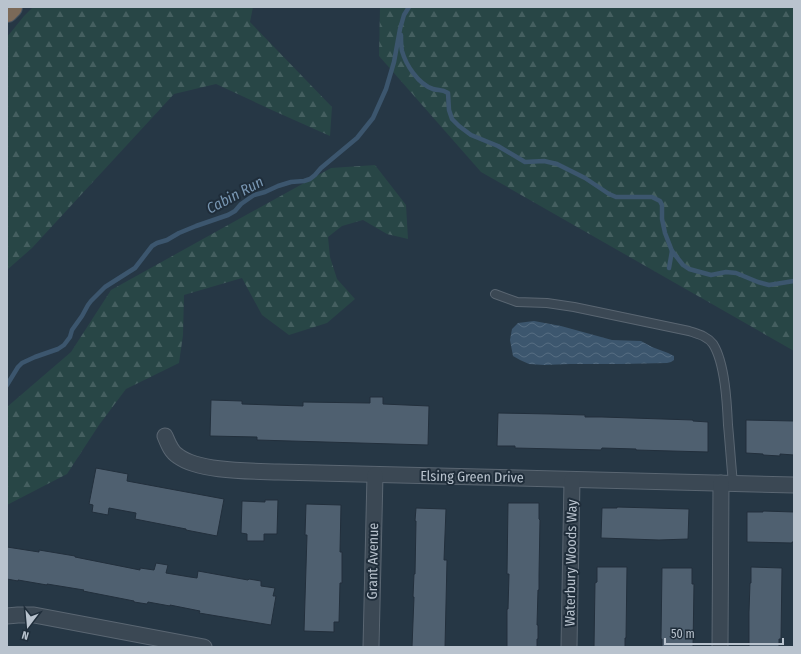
<svg xmlns="http://www.w3.org/2000/svg" width="801" height="654" font-family="'Fira Sans Condensed',sans-serif">
<style>
.forest{fill:url(#forest-firs)}
.water{fill:url(#water-waves)}
.lines{fill:none;stroke-linecap:round;stroke-linejoin:round}
.stream{stroke:#3c566e;stroke-width:4.5}
.building{fill:#4f6070;stroke:#222f3c}
.lane-casing{stroke:#5a6672;stroke-width:10}
.street-casing{stroke:#5a6672;stroke-width:17}
.highway-casing{stroke:#46535f;stroke-width:24}
.lane{stroke:#3b4854;stroke-width:8}
.street{stroke:#3b4854;stroke-width:15}
.highway{stroke:#7b6958;stroke-width:22}
.labels{text-anchor:middle;dominant-baseline:central;stroke-width:4;stroke-linejoin:round;paint-order:stroke}
.street-label{font-size:14px;fill:#b9c3ce;stroke:#1f2d3a}
.water-label{font-size:15px;font-style:italic;fill:#7896b2;stroke:#1f2d3a}
</style>
<defs>
<pattern id="forest-firs" width="22" height="20" patternUnits="userSpaceOnUse"><rect width="22" height="20" fill="#284646"/><path d="M5 1l3.5 6h-7zM16 11l3.5 6h-7z" fill="#455f60"/></pattern>
<pattern id="water-waves" width="16" height="10" patternUnits="userSpaceOnUse"><rect width="16" height="10" fill="#3c566e"/><path d="M0 5q4-4 8 0t8 0" fill="none" stroke="#566d82"/></pattern>
</defs>
<rect width="100%" height="100%" fill="#263745"/>
<!-- forest -->
<g class="forest">
<polygon points="33,7 253,7 250,22 332,107 330,136 274,111 216,84 174,94 32,248 7,270 7,37 24,16"/>
<polygon points="380,7 794,7 794,351 481,172 379,56"/>
<polygon points="375,165 406,205 408,239 387,234 363,220 342,226 328,237 330,257 337,279 355,299 327,323 289,335 262,315 242,278 184,295 183,335 179,363 126,389 99,425 67,474 7,505 7,407 71,352 111,290 331,168"/>
</g>
<!-- water -->
<polygon class="water" points="534,321 561,326 612,340 641,341 652,347 668,353 674,356 674,360 671,362 667,363 621,364 570,364 544,365 529,364 520,360 513,356 510,340 512,329 518,323"/>
<g class="lines">
<!-- stream -->
<g class="stream">
<path d="M401 35C401 40 401 46 402 51 406 65 418 84 433 89 439 91 441 89 448 93L449 110 452 119 459 126 471 135 498 146 525 162 544 161 557 164 585 178 609 194 616 197H652L660 201 662 205V219L665 233 672 251 683 265 689 269 711 275 726 272 736 273 758 282 769 285 794 281"/>
<polyline points="669,268 672,251"/>
<polyline points="7,385 18,367 22,363 35,357 58,349 64,345 70,337 72,330 82,316 88,305 91,301 105,287 135,268 152,246 157,243 167,240 179,233 196,226 228,215 235,211 241,204 254,195 265,192 278,186 291,182 304,181 310,179 315,175 321,168 357,138 373,118 386,89 394,62 400,29 404,15 409,7"/>
</g>
</g>
<!-- building -->
<g class="building">
<polygon points="370,397 383,397 383,404 429,406 428,445 257,440 257,437 210,436 211,400 242,401 242,404 303,406 303,402 370,403"/>
<polygon points="498,413 551,414 585,415 585,417 602,417 693,420 693,421 708,422 708,452 636,450 636,449 602,448 601,450 515,448 515,446 497,446"/>
<polygon points="746,420 794,421 794,455 780,454 780,456 763,455 763,454 746,453"/>
<polygon points="96,468 128,474 127,481 224,499 217,536 186,530 186,529 135,519 136,513 109,508 108,515 92,512 93,505 89,504"/>
<polygon points="265,500 278,500 277,534 264,534 264,541 247,541 247,534 241,533 242,501 265,502"/>
<polygon points="508,503 539,503 539,519 540,520 539,575 539,590 538,590 537,625 538,625 538,639 537,639 537,647 507,647 507,609 508,609 509,574 507,574"/>
<polygon points="306,504 341,505 340,552 342,552 342,583 340,583 339,622 334,622 334,632 304,631 307,535 305,535"/>
<polygon points="617,507 689,509 688,539 659,540 601,538 602,508 617,508"/>
<polygon points="416,508 446,509 444,560 447,560 445,647 412,647 414,597 413,597 414,574 415,574 416,521 415,521"/>
<polygon points="763,511 794,512 794,542 792,542 792,543 747,542 747,512 763,512"/>
<polygon points="7,547 39,552 39,550 75,556 75,557 140,570 140,568 154,570 156,563 168,565 166,573 190,577 197,578 198,571 248,580 249,579 261,581 261,586 275,588 273,596 276,596 271,625 199,613 200,611 170,605 170,606 148,602 147,604 134,602 134,601 83,591 84,590 47,584 47,585 18,580 18,581 7,579"/>
<polygon points="597,567 627,567 626,638 625,638 625,647 594,647 595,583 597,582"/>
<polygon points="751,567 782,568 781,639 779,639 779,647 749,647 749,612 750,583 751,583"/>
<polygon points="662,568 692,568 692,584 694,584 693,647 662,647 662,639 661,639"/>
</g>
<g class="lines">
<defs>
<path id="lane" d="M495 294 517 302 547 303 574 307 689 331C698 334 707 336 713 344 725 363 727 403 728 425 730 445 731 464 733 483"/>
<g id="street">
<path d="M165 436C168 443 171 452 178 456 199 472 253 471 279 472L794 485"/>
<polyline points="7,616 18,615 34,615 204,647"/>
<polyline points="371,647 375,475"/>
<polyline points="569,647 572,480"/>
<polyline points="720,647 721,483"/>
</g>
<polyline id="highway" points="7,11 11,7"/>
</defs>
<!-- lane casing -->
<use href="#lane" class="lane-casing"/>
<!-- street casing -->
<use href="#street" class="street-casing"/>
<!-- highway casing -->
<use href="#highway" class="highway-casing"/>
<!-- lane -->
<use href="#lane" class="lane"/>
<!-- street -->
<use href="#street" class="street"/>
<!-- highway -->
<use href="#highway" class="highway"/>
</g>
<g class="labels">
<!-- street labels -->
<g class="street-label">
<text transform="translate(472 477) rotate(1)">Elsing Green Drive</text>
<text transform="translate(373 561) rotate(-89)">Grant Avenue</text>
<text transform="translate(571 563) rotate(-89)">Waterbury Woods Way</text>
</g>
<!-- water labels -->
<g class="water-label">
<text transform="translate(235 195) rotate(-28)">Cabin Run</text>
</g>
</g>
<!-- border -->
<rect width="801" height="654" fill="none" stroke="#b9c3ce" stroke-width="16"/>
<!-- north arrow -->
<g transform="translate(28 626) rotate(196)" stroke="#1f2d3a" stroke-width="3" paint-order="stroke">
<path d="M0-3L7 15L0 10L-7 15Z" fill="#b9c3ce"/>
<text y="-6" font-size="11" font-weight="bold" text-anchor="middle" fill="#b9c3ce">N</text>
</g>
<!-- scale -->
<path d="M665 638v6h118v-6" fill="none" stroke="#b9c3ce" stroke-width="2"/>
<text x="671" y="638" font-size="12" fill="#b9c3ce" stroke="#1f2d3a" stroke-width="3" paint-order="stroke">50 m</text>
</svg>
